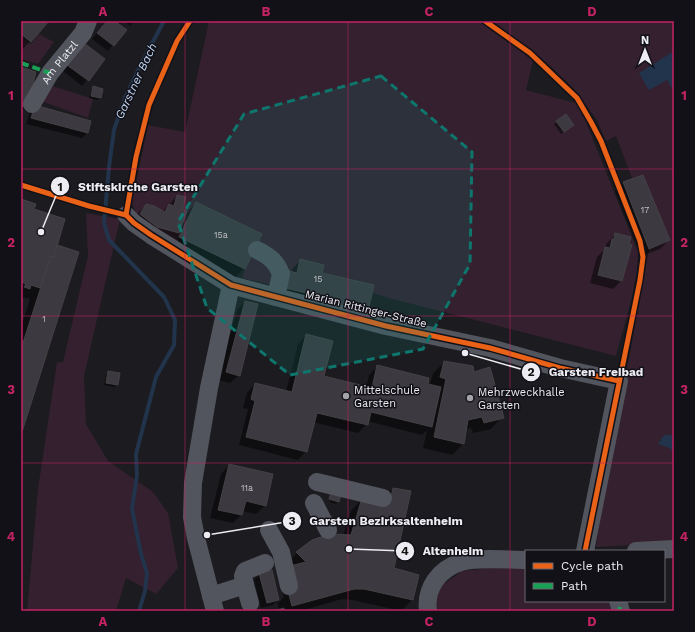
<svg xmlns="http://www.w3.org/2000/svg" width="695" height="632" font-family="'Work Sans',sans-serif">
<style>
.green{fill:#34202f}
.water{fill:#21344c}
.shadow{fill:#0007}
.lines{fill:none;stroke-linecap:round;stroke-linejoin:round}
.stream{stroke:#21344c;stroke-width:4}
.building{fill:#3d3940;stroke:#444245}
.minor{stroke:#52545e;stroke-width:18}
.quiet{stroke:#1a9f57;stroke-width:4;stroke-dasharray:8 4;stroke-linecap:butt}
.cycleway-casing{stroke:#121118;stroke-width:8}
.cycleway{stroke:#ea6118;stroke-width:5}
.marked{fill:#0f766e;fill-opacity:0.2;stroke:#0f766e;stroke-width:3;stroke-dasharray:8 5;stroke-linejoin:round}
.grid{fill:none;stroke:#c42363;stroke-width:1;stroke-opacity:0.55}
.poi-dot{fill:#a4a3a8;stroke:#121118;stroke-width:1.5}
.labels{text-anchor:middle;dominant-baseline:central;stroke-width:3;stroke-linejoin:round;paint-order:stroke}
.number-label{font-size:9px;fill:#c1bfc6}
.street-label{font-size:11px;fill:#edecf2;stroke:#121118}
.poi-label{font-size:11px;fill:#edecf2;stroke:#121118;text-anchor:start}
.water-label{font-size:12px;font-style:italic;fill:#bed5f4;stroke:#121118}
.leader{fill:none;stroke:#edecf2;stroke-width:1.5}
.callout-dot{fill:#edecf2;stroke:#121118;stroke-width:1.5}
.mark-label{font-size:12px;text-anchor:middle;font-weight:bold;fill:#111}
.callout-label{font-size:12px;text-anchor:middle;font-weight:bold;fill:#edecf2;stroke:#121118;stroke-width:3;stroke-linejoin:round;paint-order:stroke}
.neatline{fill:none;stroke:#c42363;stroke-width:1.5}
.grid-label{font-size:13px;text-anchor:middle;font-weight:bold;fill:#c42363}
</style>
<rect width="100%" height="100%" fill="#1c1b1f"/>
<!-- green -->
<g class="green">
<path d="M209 21H480L518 49 533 61 526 90 576 103 582 112 638 252C638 284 624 325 616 356L389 298 373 293 368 311 323 300V297L242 278 245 269 179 237 177 245 138 219 132 203 148 125 185 132Z"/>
<polygon points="491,21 674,21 674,543 596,547 601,511 649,249 623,182 632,178 616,136 606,141 597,120 574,89 548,64 530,49"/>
<polygon points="39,34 54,42 38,64 21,59 21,36 31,44"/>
<polygon points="53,86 93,99 88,118 41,101"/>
<polygon points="86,213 120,219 84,376 86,424 108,461 153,492 168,513 178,568 156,594 126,578 116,611 27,611 38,489 57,362 63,362 88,256"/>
<polygon points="510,566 526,566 526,601 608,601 612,611 436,611 438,588 462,571"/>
</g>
<!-- water -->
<g class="water">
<polygon points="674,51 674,92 667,80 649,90 639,73"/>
<polygon points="664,435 672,435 674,454 670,448 658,444"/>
</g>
<!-- shadow -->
<g class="shadow">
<polygon points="21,21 48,21 22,50 21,49"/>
<polygon points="107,21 123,21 119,25 125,30 108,51 92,39"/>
<polygon points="124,21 135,21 130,26"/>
<polygon points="79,50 104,59 82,86 63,71"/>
<polygon points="21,68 26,107 21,112"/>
<polygon points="93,88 102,90 100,98 97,100 89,98 91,90"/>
<polygon points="30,111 90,121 87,133 82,138 26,124"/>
<polygon points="557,122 573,125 561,134 554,124"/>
<polygon points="642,176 669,240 660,249 641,256 615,191 623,183"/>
<polygon points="177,196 184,216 196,203 244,268 233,280 169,248 174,236 169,241 148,235 137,214 146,205 162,212"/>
<polygon points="21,200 33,210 55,246 21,431 21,327 30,299 21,297"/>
<polygon points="616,234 621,281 613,289 590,283 597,257 604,250 607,243"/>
<polygon points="301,260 321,274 367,310 359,318 277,297 291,273 292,269"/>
<polygon points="245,302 239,375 230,383 218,380 237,310"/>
<polygon points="306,335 323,377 366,388 369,375 378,366 430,385 433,373 445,362 473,373 502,417 491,429 473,433 471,428 466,429 463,444 452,455 423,448 427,430 422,435 367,421 367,424 358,433 313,422 306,451 298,460 239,445 248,409 243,408 247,393 255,384 286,392 298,344"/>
<polygon points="108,372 117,385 114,387 104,385 106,375"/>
<polygon points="229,465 265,506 256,514 242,511 241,515 233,523 210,518 221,474"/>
<polygon points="393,489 393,569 412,600 401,611 352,600 342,599 301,611 277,611 279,610 277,601 273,605 261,608 254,580 260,574 271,571 279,602 284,597 279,578 286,564 297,553 312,541 343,536 351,511 362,499 382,500"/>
<polygon points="332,491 338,501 336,504 330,502"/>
</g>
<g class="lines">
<!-- stream -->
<polyline class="stream" points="139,611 145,591 147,573 141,554 132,509 137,475 136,454 156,377 174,345 175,320 164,297 109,240 104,223 109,167 114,130 125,98 141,64 164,21"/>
</g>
<!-- building -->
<g class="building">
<polygon points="21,21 49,21 31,42 21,34"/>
<polygon points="107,21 115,21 127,30 114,46 97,33"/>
<polygon points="84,43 105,59 89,81 67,65"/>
<polygon points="21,67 36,72 27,108 21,106"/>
<polygon points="93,86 103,89 101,98 91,96"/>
<polygon points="35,105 91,121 88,133 31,118"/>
<polygon points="566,114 574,125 564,132 556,121"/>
<polygon points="643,175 670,240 649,249 623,182"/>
<polygon points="177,195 186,197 183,209 187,211 179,233 157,227 140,214 146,204 154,206 165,212 169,204 174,206"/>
<polygon points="21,199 36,204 34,209 65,219 54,257 51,256 40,288 31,285 30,289 24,287 26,284 21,282"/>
<polygon points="196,202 262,234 245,269 179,237"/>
<polygon points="615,233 631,237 629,244 632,245 622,281 598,275 605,247 610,248 612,239 614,239"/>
<polygon points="57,245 79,252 21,435 21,349 51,256 54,257"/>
<polygon points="300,259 324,265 322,273 374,285 368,311 323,300 323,297 285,288 289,271 297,273"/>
<polygon points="245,301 258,304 240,376 226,372"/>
<polygon points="306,334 333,341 324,376 372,388 377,365 429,378 428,384 441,387 432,427 371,412 368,425 317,413 307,452 246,437 255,401 251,399 255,383 292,392"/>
<polygon points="444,361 473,366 474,372 490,367 504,418 484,423 482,417 468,420 464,444 434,437 446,379 440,377"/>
<polygon points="108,371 120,373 118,385 106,383"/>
<polygon points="229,464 273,474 266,506 246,501 242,515 218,510"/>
<polygon points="393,488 411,491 394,568 419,575 413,600 364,589 354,589 292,606 288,591 290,566 306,562 296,552 312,540 324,536 333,534 351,535 362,498 389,505"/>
<polygon points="332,489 342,491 339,502 329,499"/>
<polygon points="272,570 279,600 267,603 259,573"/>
<polygon points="284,608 284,611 273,611"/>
</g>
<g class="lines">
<!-- minor -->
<g class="minor">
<path id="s1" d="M32 104 50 73 83 33 88 21"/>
<polyline points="126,215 134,223 151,235 231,285 386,326 490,348 560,368 619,381 585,551"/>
<path d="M257 250C269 256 276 261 281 274L276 297"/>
<polyline points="317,482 383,498"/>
<polyline points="314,503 328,530"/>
<polyline points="269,530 281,552 289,586"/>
<polyline points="636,551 674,549"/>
<polyline points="245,585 250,603"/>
<polyline points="211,596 245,585 243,576 245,571 265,563"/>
<polyline points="618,601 621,611"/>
<polyline points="215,611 196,538 192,517 193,483 209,388 231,285"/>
<path d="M428 611C425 588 439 569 461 562 477 557 508 560 526 560"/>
</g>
<!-- quiet -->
<g class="quiet">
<polyline points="21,63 50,73"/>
<polyline points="619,611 620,607"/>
</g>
<defs>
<g id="cycleway">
<polyline points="485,21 530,53 577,98 591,122 601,141 640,241 643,257 640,280 585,551"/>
<polyline points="21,185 89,206 126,215"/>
<polyline points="126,215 134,223 151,235 231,285 386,326 490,348 560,368 619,381"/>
<polyline points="126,215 136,157 149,105 177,41 190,21"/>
</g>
</defs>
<!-- cycleway casing -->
<use href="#cycleway" class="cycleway-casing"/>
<!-- cycleway -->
<use href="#cycleway" class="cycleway"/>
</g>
<!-- marked area -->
<path class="marked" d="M381 76 472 152 470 264 423 349 290 375 207 308 178 222 244 114Z"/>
<!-- grid -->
<path class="grid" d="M185 21V611M348 21V611M510 21V611M21 169H674M21 316H674M21 463H674"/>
<!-- markers -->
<g class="poi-dot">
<circle cx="346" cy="396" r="4"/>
<circle cx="470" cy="398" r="4"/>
</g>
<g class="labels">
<!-- number labels -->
<g class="number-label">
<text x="645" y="210">17</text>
<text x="221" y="235">15a</text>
<text x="318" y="279">15</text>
<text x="44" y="319">1</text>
<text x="247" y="488">11a</text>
</g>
<!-- street labels -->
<g class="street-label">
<text stroke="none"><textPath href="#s1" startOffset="50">Am Platzl</textPath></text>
<text transform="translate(366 309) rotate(14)">Marian Rittinger-Straße</text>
</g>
<!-- poi labels -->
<g class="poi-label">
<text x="354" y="390">Mittelschule<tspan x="354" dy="13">Garsten</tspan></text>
<text x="478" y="392">Mehrzweckhalle<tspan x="478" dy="13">Garsten</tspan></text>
</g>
<!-- water labels -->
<g class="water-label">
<text transform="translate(136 81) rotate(-65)">Garstner Bach</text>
</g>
</g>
<!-- callouts -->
<path class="leader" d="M41 232L60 186M465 353L531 372M207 535L292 521M349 549L405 551"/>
<g class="callout-dot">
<circle cx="41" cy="232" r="4"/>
<circle cx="465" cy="353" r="4"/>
<circle cx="207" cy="535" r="4"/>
<circle cx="349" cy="549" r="4"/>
<circle cx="60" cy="186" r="10"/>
<circle cx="531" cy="372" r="10"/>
<circle cx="292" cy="521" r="10"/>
<circle cx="405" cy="551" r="10"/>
</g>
<g class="mark-label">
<text x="60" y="191">1</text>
<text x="531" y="376">2</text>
<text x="292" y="525">3</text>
<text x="405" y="555">4</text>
</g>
<g class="callout-label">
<text x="138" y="191">Stiftskirche Garsten</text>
<text x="596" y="376">Garsten Freibad</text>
<text x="386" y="525">Garsten Bezirksaltenheim</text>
<text x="453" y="555">Altenheim</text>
</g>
<!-- border -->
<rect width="695" height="632" fill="none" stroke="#121118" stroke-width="44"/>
<!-- legend -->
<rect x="525" y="550" width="140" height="52" fill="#121118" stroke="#6a696f"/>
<rect x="533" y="563" width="20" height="6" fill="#ea6118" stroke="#6a696f"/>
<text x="561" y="570" font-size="12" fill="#edecf2">Cycle path</text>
<rect x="533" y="583" width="20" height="6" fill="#1a9f57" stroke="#6a696f"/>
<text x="561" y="590" font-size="12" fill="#edecf2">Path</text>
<!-- north arrow -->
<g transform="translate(645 50)" stroke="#121118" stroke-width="3" paint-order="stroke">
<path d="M0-3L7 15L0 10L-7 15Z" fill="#edecf2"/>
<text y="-6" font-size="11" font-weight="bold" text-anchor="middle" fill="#edecf2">N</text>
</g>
<rect x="22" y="22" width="651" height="588" class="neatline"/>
<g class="grid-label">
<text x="103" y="16">A</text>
<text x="266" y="16">B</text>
<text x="429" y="16">C</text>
<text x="592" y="16">D</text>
<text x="11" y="100">1</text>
<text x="684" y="100">1</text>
<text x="11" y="247">2</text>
<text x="684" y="247">2</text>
<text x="11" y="394">3</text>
<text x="684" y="394">3</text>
<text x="11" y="541">4</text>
<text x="684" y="541">4</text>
<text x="103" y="626">A</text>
<text x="266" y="626">B</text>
<text x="429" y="626">C</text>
<text x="592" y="626">D</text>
</g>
</svg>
